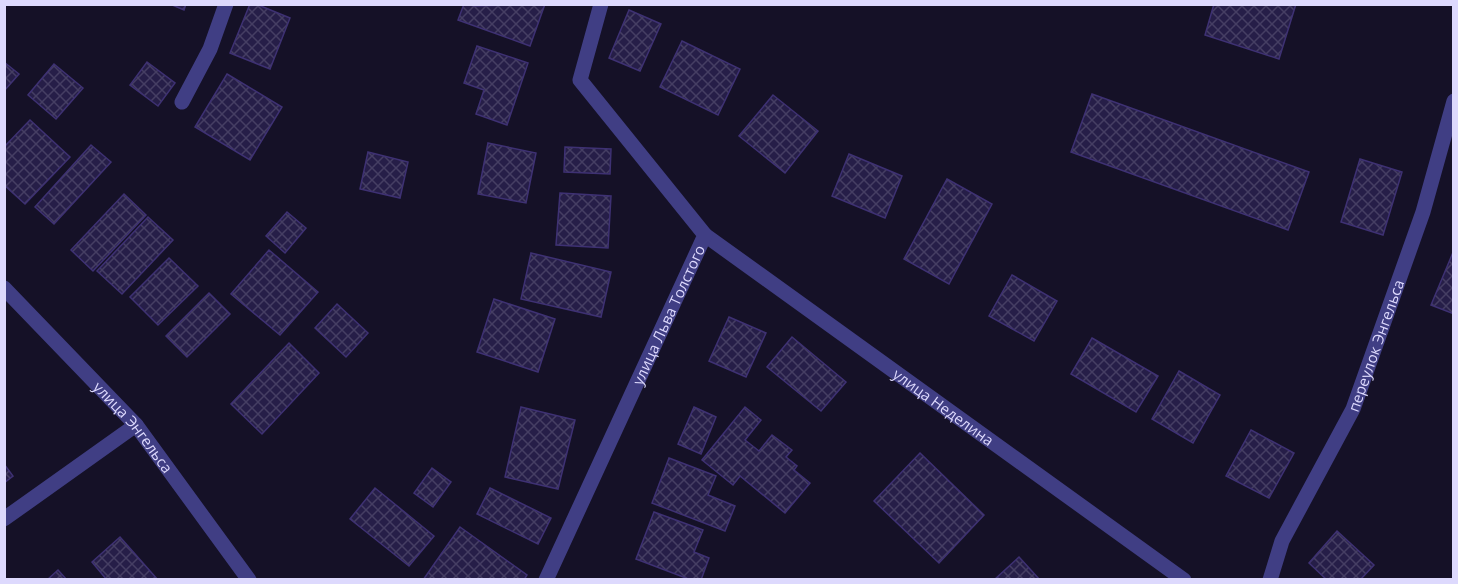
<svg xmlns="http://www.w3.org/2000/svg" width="1458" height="584" font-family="'Open Sans',sans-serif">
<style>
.building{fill:url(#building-cross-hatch);stroke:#3e3173;stroke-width:1.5}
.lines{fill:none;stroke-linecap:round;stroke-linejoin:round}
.street{stroke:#403e84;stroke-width:15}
.labels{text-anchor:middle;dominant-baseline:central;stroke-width:5;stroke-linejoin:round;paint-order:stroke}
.street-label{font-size:15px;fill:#ddd9fd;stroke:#151127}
</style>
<defs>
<pattern id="building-cross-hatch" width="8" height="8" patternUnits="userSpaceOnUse" patternTransform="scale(1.5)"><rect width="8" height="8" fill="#261e48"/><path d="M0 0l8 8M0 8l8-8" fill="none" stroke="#453e63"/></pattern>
</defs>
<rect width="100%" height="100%" fill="#151127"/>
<!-- building -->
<g class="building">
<polygon points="170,4 186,4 184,10"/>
<polygon points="250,4 256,4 290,18 270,69 230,53"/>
<polygon points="464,4 475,6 545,4 530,46 458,20"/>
<polygon points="1214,4 1296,4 1279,59 1205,35"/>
<polygon points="629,10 661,24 640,71 609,58"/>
<polygon points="682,41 740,69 718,115 660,87"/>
<polygon points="477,46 528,63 507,125 476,114 484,90 464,83"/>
<polygon points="4,62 19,74 4,91"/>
<polygon points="147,62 175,83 158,106 130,85"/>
<polygon points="54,64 83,88 56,119 28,95"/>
<polygon points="227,74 282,107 250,160 195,127"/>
<polygon points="1092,94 1309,172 1288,230 1071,152"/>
<polygon points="773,95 818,131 785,173 739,136"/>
<polygon points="30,120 70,157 25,204 4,185 4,147"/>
<polygon points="488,143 536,153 526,203 478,194"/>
<polygon points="91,145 111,162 54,224 35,207"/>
<polygon points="565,147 611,149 610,174 564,172"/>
<polygon points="368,152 408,162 400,198 360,189"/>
<polygon points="849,154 902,176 885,218 832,196"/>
<polygon points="1360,159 1402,172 1383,235 1341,222"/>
<polygon points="947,179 992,204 949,284 904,259"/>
<polygon points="560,193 611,196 608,248 556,245"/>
<polygon points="124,194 146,215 93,271 71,250"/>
<polygon points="287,212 306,228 285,253 266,236"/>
<polygon points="148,217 173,240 122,294 97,271"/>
<polygon points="269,250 318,292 280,335 231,294"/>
<polygon points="1454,250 1454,314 1431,305"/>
<polygon points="531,253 611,272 601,317 521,299"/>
<polygon points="169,258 198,286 158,325 130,297"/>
<polygon points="1012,275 1057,301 1034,341 989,316"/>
<polygon points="209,293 230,314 187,357 166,336"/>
<polygon points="494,299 555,319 538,372 477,352"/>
<polygon points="337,304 368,333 346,357 315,328"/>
<polygon points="729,317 766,333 746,377 709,361"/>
<polygon points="792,337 846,382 821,411 767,367"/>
<polygon points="1092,338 1158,376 1136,412 1071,374"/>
<polygon points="289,343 319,373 262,434 231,404"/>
<polygon points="1179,371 1220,395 1193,443 1152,419"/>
<polygon points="521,407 575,420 558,489 505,477"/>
<polygon points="694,407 716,417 701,454 678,444"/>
<polygon points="745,407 761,420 745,440 759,451 772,435 792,450 786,457 797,466 794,470 810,483 785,513 740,476 733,485 702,460"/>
<polygon points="1251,430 1294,453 1269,498 1226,476"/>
<polygon points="920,453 984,515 939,563 874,501"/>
<polygon points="669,458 716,476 708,495 735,506 725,531 652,503"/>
<polygon points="4,464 13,476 4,483"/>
<polygon points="432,468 451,482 433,507 414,493"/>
<polygon points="375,488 434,536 409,566 350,519"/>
<polygon points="490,488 551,518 538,544 477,514"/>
<polygon points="654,512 703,530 694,552 709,558 701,580 691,580 636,559"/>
<polygon points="460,527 527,575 524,580 423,580"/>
<polygon points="1337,531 1374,565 1360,580 1327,580 1309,563"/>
<polygon points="120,537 158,580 107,580 92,562"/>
<polygon points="1019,557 1040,580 994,580"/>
<polygon points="58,570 67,580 47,580"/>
</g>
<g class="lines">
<!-- street -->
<g class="street">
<polyline points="182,102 210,49 226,4"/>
<path id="s1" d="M705 235 1184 580"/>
<path id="s2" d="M4 288 136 425 249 580"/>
<polyline points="4,519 136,425"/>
<path id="s3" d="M546 580 705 235 580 80 601 4"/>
<path id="s4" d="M1270 580 1282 541 1353 409 1423 212 1454 101"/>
</g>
</g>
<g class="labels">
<!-- street labels -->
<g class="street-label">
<text stroke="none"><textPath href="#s3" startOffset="292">улица Льва Толстого</textPath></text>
<text stroke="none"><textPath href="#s4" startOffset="258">переулок Энгельса</textPath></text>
<text stroke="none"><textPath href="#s1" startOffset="294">улица Неделина</textPath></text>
<text stroke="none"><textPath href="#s2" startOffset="190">улица Энгельса</textPath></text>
</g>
</g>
<!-- border -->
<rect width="1458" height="584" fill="none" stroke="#ddd9fd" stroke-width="12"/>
</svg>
